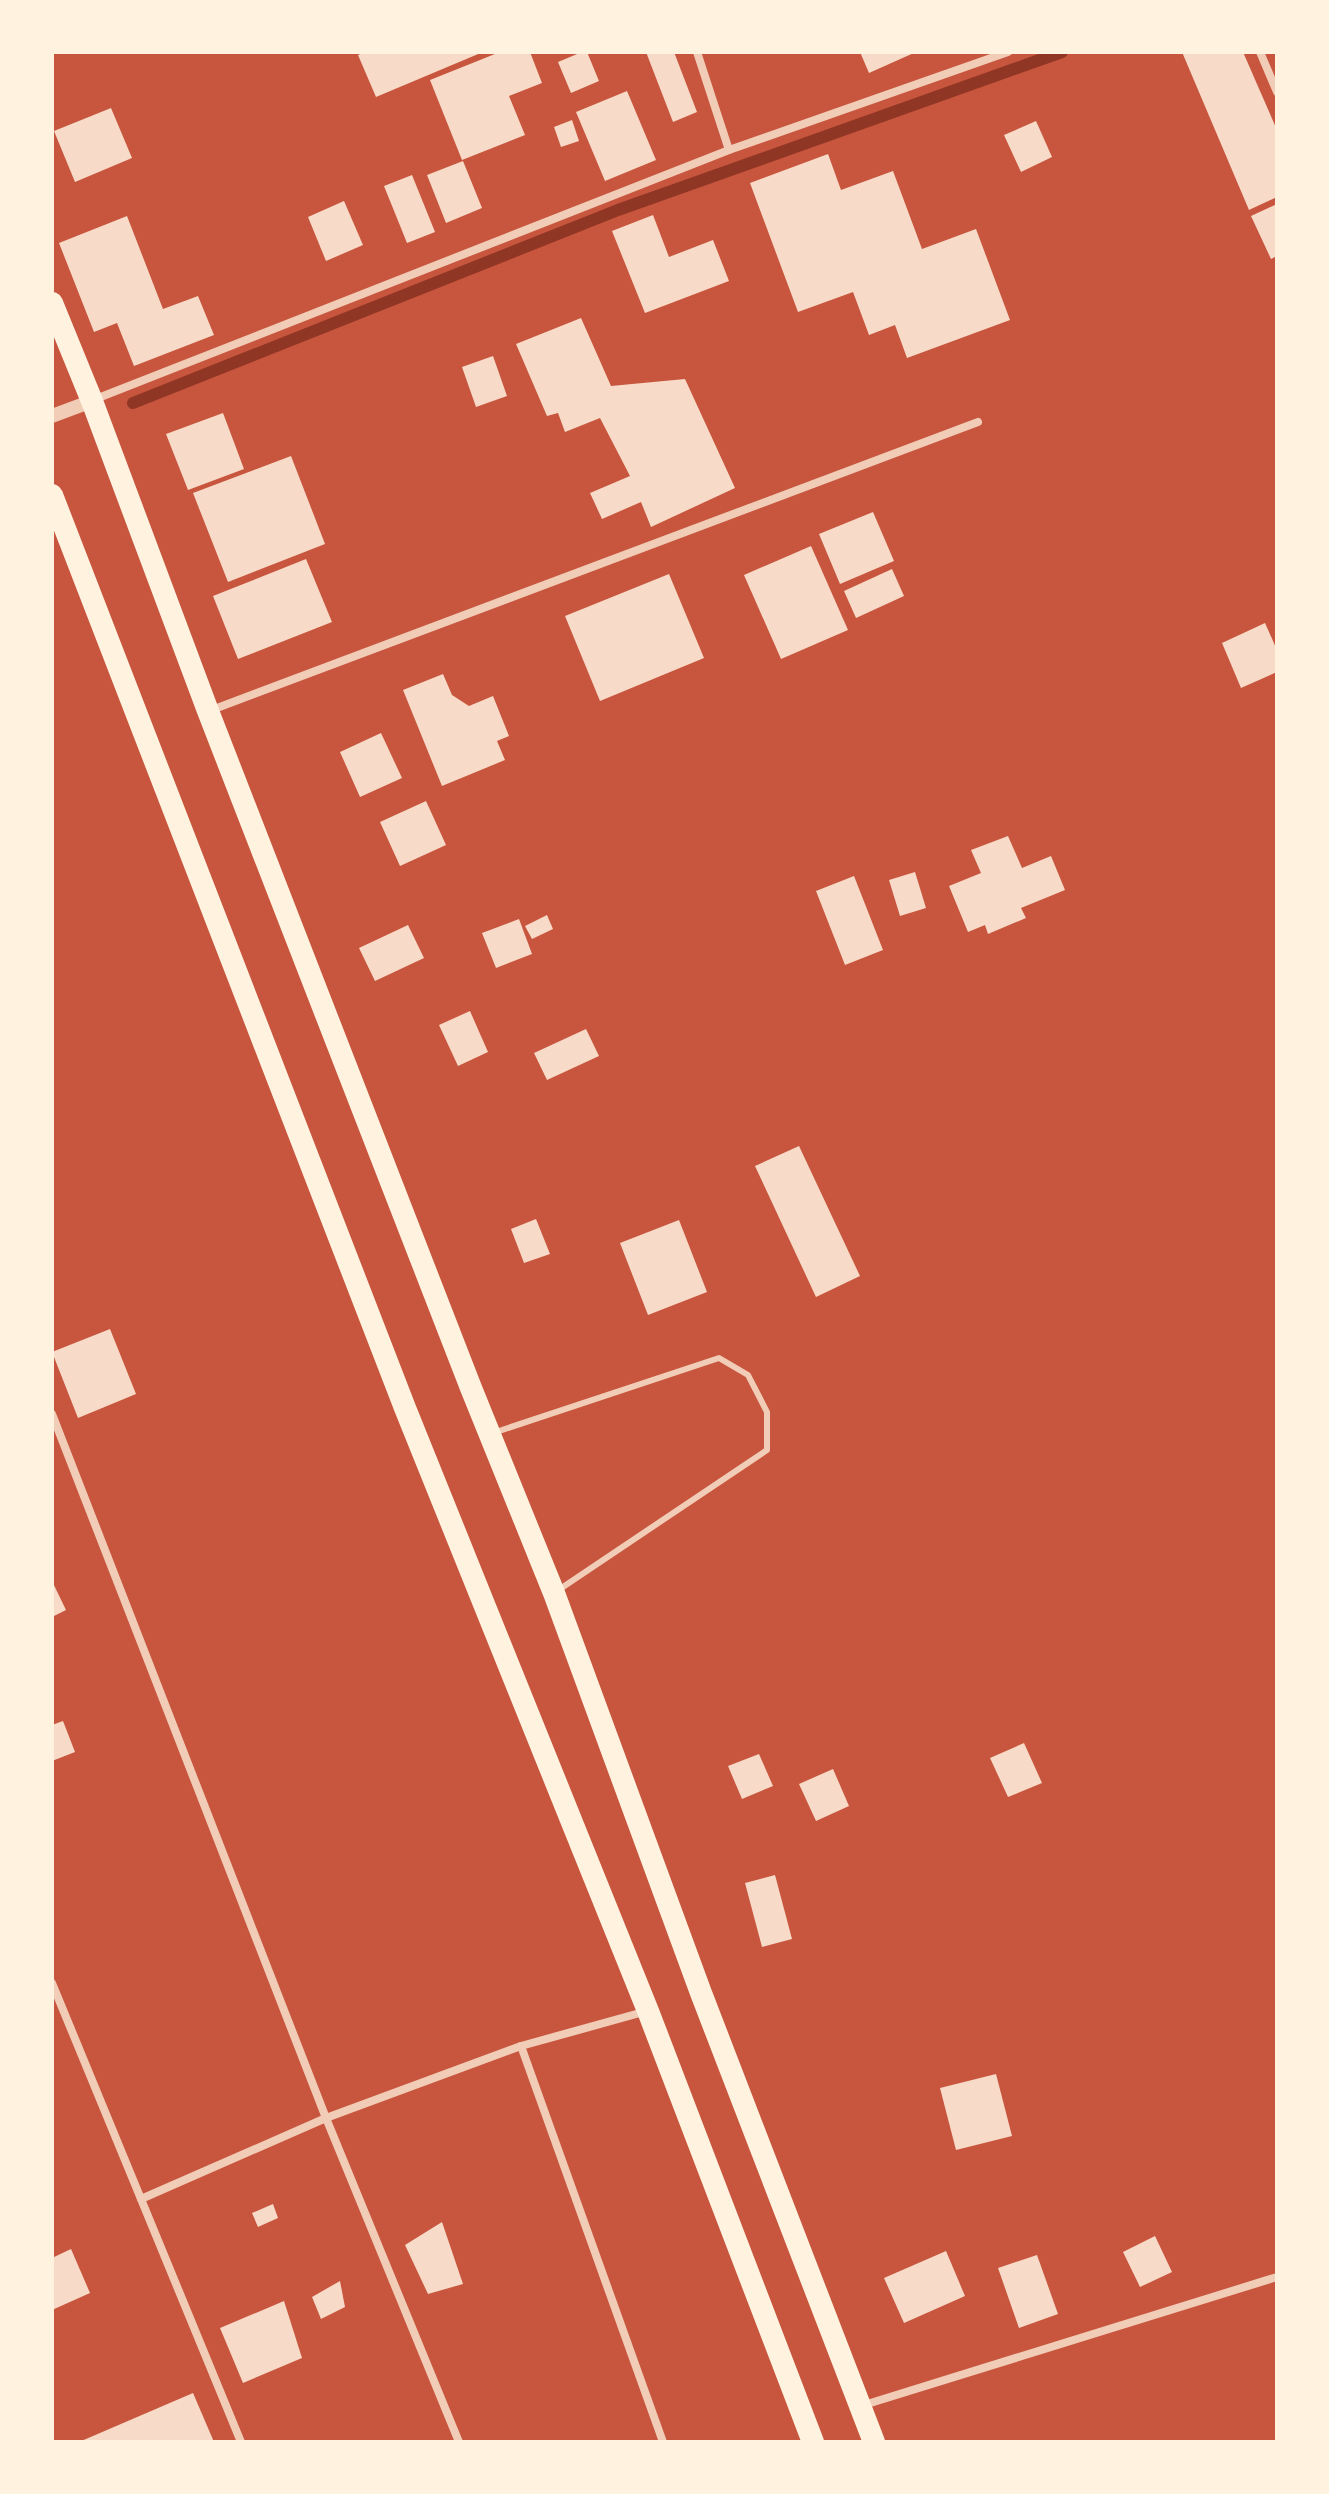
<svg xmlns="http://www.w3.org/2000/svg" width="1329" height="2494" font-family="'Fira Sans',sans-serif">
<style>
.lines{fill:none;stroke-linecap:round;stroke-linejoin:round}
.stream{stroke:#8f3625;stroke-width:12}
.building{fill:#f7dbc8}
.service{stroke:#f1ccb7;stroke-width:6}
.minor{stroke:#f1ccb7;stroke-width:8}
.tertiary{stroke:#f1ccb7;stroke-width:14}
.trunk{stroke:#fff3e0;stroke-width:22}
</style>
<rect width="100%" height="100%" fill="#c8553d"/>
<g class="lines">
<!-- stream -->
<polyline class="stream" points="133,403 618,210 1062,52"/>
</g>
<!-- building -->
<g class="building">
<polygon points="366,52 483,52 376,97 358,55"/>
<polygon points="500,52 530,52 542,83 509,96 525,135 462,160 430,80"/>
<polygon points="582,52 587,52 599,81 571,93 558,62"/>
<polygon points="646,52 674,52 697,112 673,122"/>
<polygon points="860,52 916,52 869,73"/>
<polygon points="1182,52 1243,52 1277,130 1277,197 1249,210"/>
<polygon points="627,91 656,160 605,181 576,112"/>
<polygon points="111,108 132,158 75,182 54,131"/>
<polygon points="572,120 579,141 561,147 554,127"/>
<polygon points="1036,121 1052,157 1021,172 1004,135"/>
<polygon points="828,154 841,190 893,171 922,249 976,229 1010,320 907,358 895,325 869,335 853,292 798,312 750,183"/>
<polygon points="463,161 482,208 446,223 427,175"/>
<polygon points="412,175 435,232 407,243 384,186"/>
<polygon points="344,201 363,245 326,261 308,217"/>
<polygon points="1277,204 1277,256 1271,259 1251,216"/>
<polygon points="653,215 669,257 713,240 729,281 645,313 612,231"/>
<polygon points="127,216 163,309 198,296 214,335 134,366 117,323 94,332 59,243"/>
<polygon points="581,318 611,386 685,379 735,488 651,527 641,502 602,519 590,493 630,476 600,418 565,432 558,413 547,416 516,344"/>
<polygon points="493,356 507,396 476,407 462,367"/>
<polygon points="223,413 244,469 188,490 166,434"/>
<polygon points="291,456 325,544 228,582 193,493"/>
<polygon points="873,512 894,561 840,584 819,534"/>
<polygon points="811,546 848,630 781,659 744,575"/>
<polygon points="306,559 332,622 238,659 213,596"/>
<polygon points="892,569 904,596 856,618 844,591"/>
<polygon points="669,574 704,658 600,701 565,616"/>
<polygon points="1265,623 1277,650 1277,672 1241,688 1222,643"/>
<polygon points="443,674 452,695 469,706 493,696 509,736 497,741 505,760 442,786 403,690"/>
<polygon points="381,733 402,778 360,797 340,752"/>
<polygon points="426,801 446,845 400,866 380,822"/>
<polygon points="1008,836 1022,868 1051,856 1065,890 1021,908 1026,918 988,934 985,925 968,932 949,886 981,873 971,850"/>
<polygon points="915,872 926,908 900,916 889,880"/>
<polygon points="854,876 883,950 845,965 816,891"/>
<polygon points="547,915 553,929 532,939 525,926"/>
<polygon points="519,919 532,954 496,968 482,933"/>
<polygon points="408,925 424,958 375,981 359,948"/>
<polygon points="470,1011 488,1052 458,1066 439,1025"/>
<polygon points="586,1029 599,1056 547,1080 534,1053"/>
<polygon points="799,1146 860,1276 816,1297 755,1166"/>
<polygon points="536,1219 550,1254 524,1263 511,1229"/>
<polygon points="679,1220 707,1292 648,1315 620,1243"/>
<polygon points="110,1329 136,1394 78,1418 52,1352"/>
<polygon points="52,1581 66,1610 52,1617"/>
<polygon points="63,1721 75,1752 52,1761 52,1725"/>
<polygon points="1024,1743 1042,1783 1008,1797 990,1758"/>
<polygon points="759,1754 773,1786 742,1799 728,1766"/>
<polygon points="833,1769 849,1806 816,1821 799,1784"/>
<polygon points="775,1875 792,1939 762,1947 745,1883"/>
<polygon points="996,2074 1012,2136 956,2150 940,2088"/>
<polygon points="273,2204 278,2218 258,2227 252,2213"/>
<polygon points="442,2222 463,2284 428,2294 405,2245"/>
<polygon points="1155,2236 1172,2272 1140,2287 1123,2252"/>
<polygon points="71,2249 90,2293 52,2310 52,2258"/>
<polygon points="946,2251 965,2296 904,2323 884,2278"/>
<polygon points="1037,2255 1058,2314 1019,2328 998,2268"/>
<polygon points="340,2281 345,2307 321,2319 312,2297"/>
<polygon points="284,2301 302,2358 243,2383 220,2328"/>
<polygon points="193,2393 214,2442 79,2442"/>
</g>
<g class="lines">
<!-- service -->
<polyline class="service" points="493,1433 719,1358 748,1375 767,1412 767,1450 557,1591"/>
<!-- minor -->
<g class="minor">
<polyline points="697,52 729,150"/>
<polyline points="1260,52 1277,92"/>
<polyline points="93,400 729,150 1008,52"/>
<polyline points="209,711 978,422"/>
<polyline points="52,1414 326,2118 459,2442"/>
<polyline points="52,1983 141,2199 326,2118 521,2046 647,2011"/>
<polyline points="521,2046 663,2442"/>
<polyline points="141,2199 241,2442"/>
<polyline points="864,2405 1277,2277"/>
</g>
<!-- tertiary -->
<polyline class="tertiary" points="52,416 92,401"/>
<!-- trunk -->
<g class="trunk">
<polyline points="52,303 92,401 208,711 471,1388 554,1593 701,1993 874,2442"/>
<polyline points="52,495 405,1408 648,2011 813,2442"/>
</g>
</g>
<!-- border -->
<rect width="1329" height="2494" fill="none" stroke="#fff3e0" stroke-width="108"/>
</svg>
